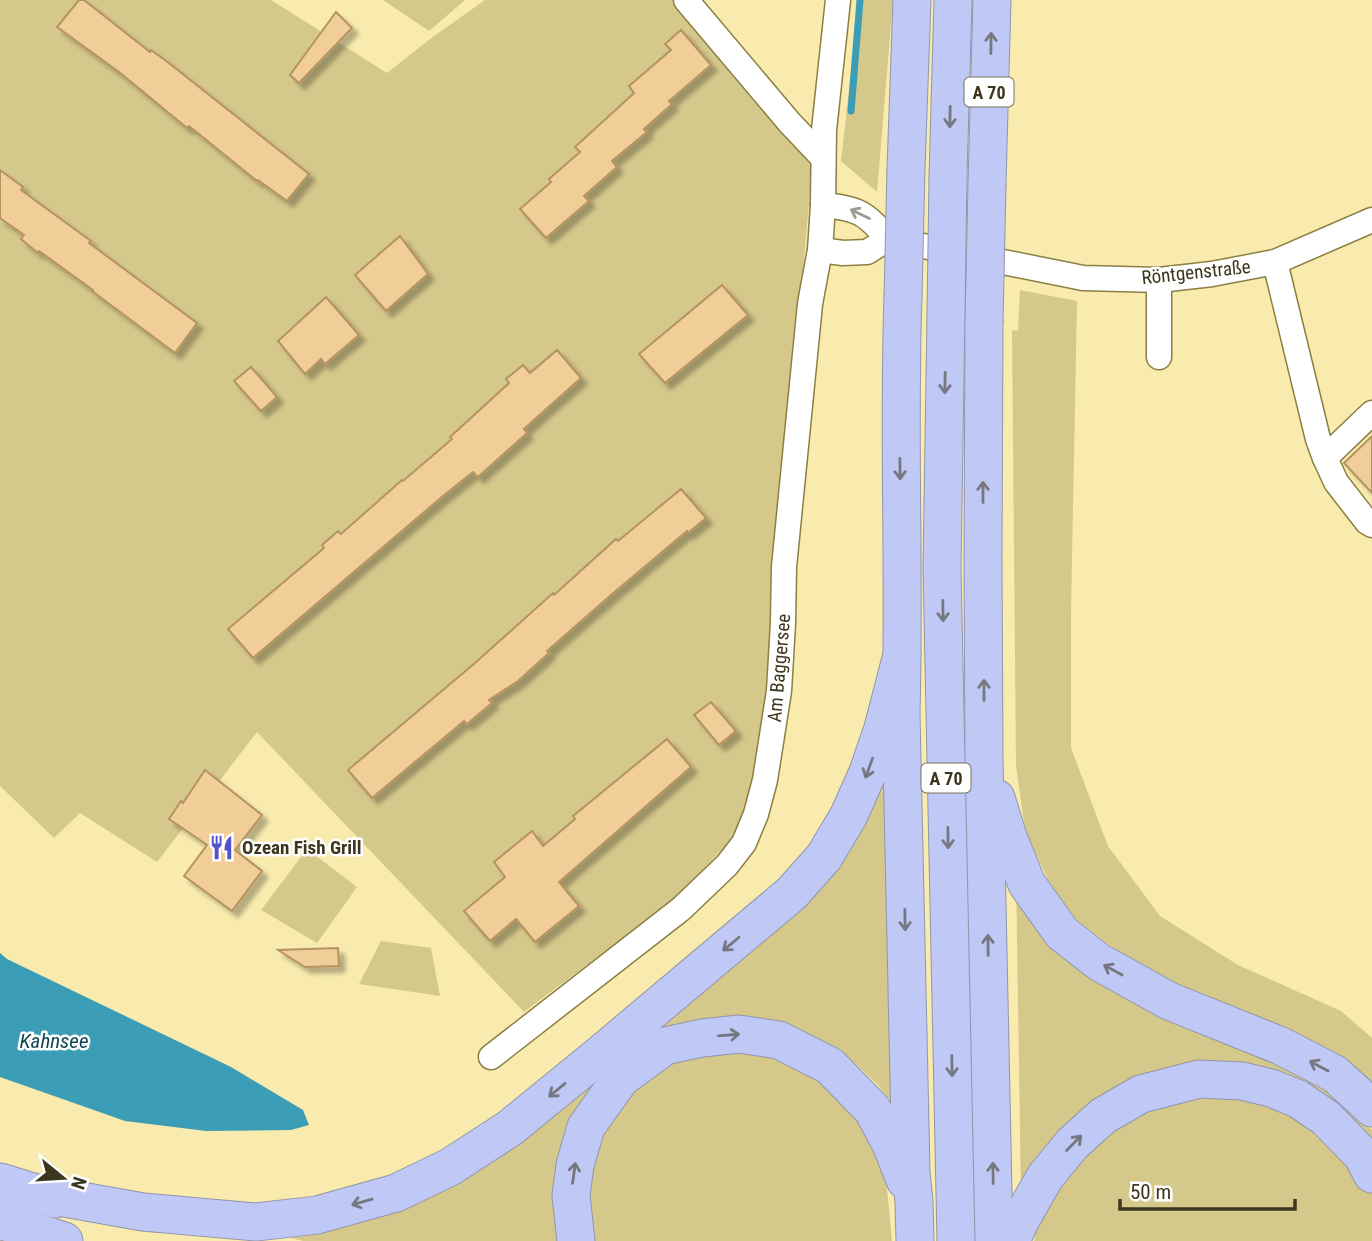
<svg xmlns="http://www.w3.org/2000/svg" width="1372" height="1241" font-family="'Roboto Condensed',sans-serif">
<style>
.green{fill:#d5c88b}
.water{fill:#3c9db6}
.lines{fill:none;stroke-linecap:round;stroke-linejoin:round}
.stream{stroke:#3c9db6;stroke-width:7}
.building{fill:#f1cd97;stroke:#b5935f;stroke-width:2;filter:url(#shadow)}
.minor-casing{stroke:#8b7f43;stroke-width:27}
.highway-casing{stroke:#9195aa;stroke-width:39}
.minor{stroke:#fff;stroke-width:24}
.highway{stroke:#c0c8f6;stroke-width:37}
.highway-bridge-casing{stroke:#9195aa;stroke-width:39;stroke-linecap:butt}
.highway-bridge{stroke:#c0c8f6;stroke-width:37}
.oneway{stroke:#77787f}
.oneway2{stroke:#9d9a8e}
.labels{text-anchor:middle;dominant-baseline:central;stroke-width:5;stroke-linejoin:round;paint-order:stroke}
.shield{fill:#fff;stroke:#767261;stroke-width:2}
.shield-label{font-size:18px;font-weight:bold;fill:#3b361d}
.street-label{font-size:19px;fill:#3b361d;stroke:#fff}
.poi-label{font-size:19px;font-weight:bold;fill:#3b361d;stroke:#fff;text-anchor:start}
.water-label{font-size:21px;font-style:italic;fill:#104856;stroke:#fff}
</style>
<defs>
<filter id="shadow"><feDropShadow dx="6" dy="6" stdDeviation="2" flood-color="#0004"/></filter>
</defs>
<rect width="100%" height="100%" fill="#f8ebad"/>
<!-- green -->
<g class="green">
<polygon points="0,0 271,0 387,73 434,36 485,0 679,0 813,158 759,769 737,834 676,898 524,1012 257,732 157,862 80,813 54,838 0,786"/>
<polygon points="383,0 465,0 429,31"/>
<polygon points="859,0 893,0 877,192 841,161"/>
<polygon points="1020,290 1077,301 1071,611 1071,748 1108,846 1160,916 1238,965 1341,1011 1372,1038 1372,1094 1191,992 1128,959 1076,919 1049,882 1025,830 1016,765 1012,330 1018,331"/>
<polygon points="890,756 896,1097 890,1100 877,1084 856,1064 819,1039 782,1027 602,1081 565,1241 303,1241 281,1235 596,1075 712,985 832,873"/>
<polygon points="307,849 357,887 317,943 261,910"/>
<polygon points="1016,875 1056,935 1275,1055 1344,1101 1372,1130 1372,1155 1366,1146 1196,1072 1021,1196"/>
<polygon points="381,941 431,948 440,996 359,984"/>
<polygon points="749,1048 837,1084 884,1157 892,1241 594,1241 584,1190 601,1127 644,1073 694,1053"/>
<polygon points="1219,1090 1319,1123 1372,1190 1372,1241 1034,1241 1038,1221 1069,1166 1133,1112"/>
</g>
<!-- water -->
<polygon class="water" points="0,953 7,959 231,1067 303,1110 309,1125 291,1130 206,1131 125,1121 0,1077"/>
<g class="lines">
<!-- stream -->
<polyline class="stream" points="851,111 860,0"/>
</g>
<!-- building -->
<g class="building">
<polygon points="79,0 84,0 150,52 151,50 165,60 309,174 287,201 258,180 257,181 189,126 187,128 119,72 57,27"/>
<polygon points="336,12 352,28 299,83 290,75"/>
<polygon points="681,30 711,65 669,101 672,104 644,129 647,132 612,161 617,167 584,196 589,201 546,238 520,209 551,182 549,179 580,152 575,147 634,93 629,86 671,50 665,44"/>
<polygon points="0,170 23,187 21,190 91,241 89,243 197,323 175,353 92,291 93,290 39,251 38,253 21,239 24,235 0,218"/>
<polygon points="400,236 428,274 386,311 355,275"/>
<polygon points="722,285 748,315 665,383 639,354"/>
<polygon points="326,297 359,335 325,364 321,359 305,374 278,341"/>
<polygon points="557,350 581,378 524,429 527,433 478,477 473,472 443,496 253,658 228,629 324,548 322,545 338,531 341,534 402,480 403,481 452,439 450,437 509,383 506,379 523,365 530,373"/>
<polygon points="251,367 277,397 261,411 234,381"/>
<polygon points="1372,436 1372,493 1344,463"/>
<polygon points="681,489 706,518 688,533 687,531 611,595 547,651 549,653 518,681 489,700 492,703 467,724 464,721 372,798 348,770 475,663 553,593 554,595 616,539 618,541"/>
<polygon points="711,702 736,731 719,745 694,715"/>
<polygon points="667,739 691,767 559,882 579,906 535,942 516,919 490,941 464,911 505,877 494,862 532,831 543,846 575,819 573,816"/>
<polygon points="205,770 262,815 235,850 262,871 232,911 184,876 207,845 169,819 181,801 183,803"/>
<polygon points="338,948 339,966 305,967 278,950"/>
</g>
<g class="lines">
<defs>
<g id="minor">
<polyline points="686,0 789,122 823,158"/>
<path d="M823 205C858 208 866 213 888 239L1083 278 1159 280 1212 274 1275 262 1372 220"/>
<polyline points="820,250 843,253 867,252 888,239"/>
<polyline points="1275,262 1318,439 1325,458 1336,482 1367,522 1372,525"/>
<polyline points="1159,357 1159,280"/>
<polyline points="1325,458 1372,413"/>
<polyline points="491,1057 681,909 727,865 744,843 756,814 765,780 779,691 783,623 784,567 810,304 820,250 823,205 824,130 838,0"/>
</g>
<g id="highway">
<polyline points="906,169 912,0"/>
<polyline points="948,177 953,0"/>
<polyline points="987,184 992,0"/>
<path d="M903 297C898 435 905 574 901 713L911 1172 914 1202 915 1241"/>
<polyline points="946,315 942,568 956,1241"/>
<polyline points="984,324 983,560 984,758 994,1241"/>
<polyline points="996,798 1008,837 1027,884 1062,933 1099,962 1169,1001 1281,1046 1335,1074 1372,1108"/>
<polyline points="0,1182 55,1199"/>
<polyline points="31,1192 143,1212 256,1222 317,1215 396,1193 450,1167 510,1128 603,1052 792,893 824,857 849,815 868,772 883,728 902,655"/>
<polyline points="0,1220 64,1241"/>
<polyline points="576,1241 571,1195 575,1165 586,1127 621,1078 665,1046 702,1038 739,1034 779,1040 830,1066 872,1109 891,1144 905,1180"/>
<polyline points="1011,1241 1020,1221 1045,1177 1072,1144 1103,1116 1141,1094 1199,1079 1242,1081 1271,1088 1298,1099 1326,1118 1362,1155 1372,1174"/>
</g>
</defs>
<!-- minor casing -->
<use href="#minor" class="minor-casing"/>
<!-- highway casing -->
<use href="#highway" class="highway-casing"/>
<!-- minor -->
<use href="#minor" class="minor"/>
<!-- highway -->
<use href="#highway" class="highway"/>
<defs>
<g id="highway-bridge">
<polyline points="903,297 906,169"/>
<polyline points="946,315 948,177"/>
<polyline points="984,324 987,184"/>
</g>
</defs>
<!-- highway-bridge casing -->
<use href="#highway-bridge" class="highway-bridge-casing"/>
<!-- highway-bridge -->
<use href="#highway-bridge" class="highway-bridge"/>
</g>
<!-- one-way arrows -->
<defs><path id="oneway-shaft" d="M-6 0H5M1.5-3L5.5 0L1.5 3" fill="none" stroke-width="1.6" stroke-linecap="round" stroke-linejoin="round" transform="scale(1.75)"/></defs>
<g class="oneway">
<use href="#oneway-shaft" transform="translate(991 43) rotate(-89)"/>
<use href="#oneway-shaft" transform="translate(950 117) rotate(91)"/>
<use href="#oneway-shaft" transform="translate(945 383) rotate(91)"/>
<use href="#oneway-shaft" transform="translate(900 469) rotate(89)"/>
<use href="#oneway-shaft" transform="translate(983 492) rotate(-90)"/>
<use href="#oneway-shaft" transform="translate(943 611) rotate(89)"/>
<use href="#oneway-shaft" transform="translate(984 690) rotate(-90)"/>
<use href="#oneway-shaft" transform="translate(869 768) rotate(110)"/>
<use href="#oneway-shaft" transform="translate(948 838) rotate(89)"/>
<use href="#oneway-shaft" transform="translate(905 920) rotate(89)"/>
<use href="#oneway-shaft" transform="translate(731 944) rotate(140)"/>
<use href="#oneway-shaft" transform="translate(988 945) rotate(-91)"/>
<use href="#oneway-shaft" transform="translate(1113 970) rotate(-151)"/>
<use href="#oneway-shaft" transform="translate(729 1035) rotate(-5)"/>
<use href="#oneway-shaft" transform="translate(952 1066) rotate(89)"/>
<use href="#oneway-shaft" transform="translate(1319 1066) rotate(-152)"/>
<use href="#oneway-shaft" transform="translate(557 1090) rotate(141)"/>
<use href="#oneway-shaft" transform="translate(1074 1143) rotate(-45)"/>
<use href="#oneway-shaft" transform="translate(574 1173) rotate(-82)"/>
<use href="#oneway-shaft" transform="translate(993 1173) rotate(-91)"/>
<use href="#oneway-shaft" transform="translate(362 1202) rotate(164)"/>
</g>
<use class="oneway2" href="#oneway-shaft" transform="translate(860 214) rotate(-154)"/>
<!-- icons -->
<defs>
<symbol id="restaurant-bare" viewBox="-9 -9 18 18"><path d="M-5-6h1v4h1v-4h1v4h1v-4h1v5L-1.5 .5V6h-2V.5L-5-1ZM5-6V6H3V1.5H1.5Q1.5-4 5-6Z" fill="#5252c9" stroke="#fff" stroke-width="2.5" paint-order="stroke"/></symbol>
</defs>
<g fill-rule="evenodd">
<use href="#restaurant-bare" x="204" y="830" width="35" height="35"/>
</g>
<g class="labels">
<!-- shield labels -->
<g class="shield">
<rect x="964.5" y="77.5" width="49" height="29" rx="5"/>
<rect x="921.5" y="763.5" width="49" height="29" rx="5"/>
</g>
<g class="shield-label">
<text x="989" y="92">A 70</text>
<text x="946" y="778">A 70</text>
</g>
<!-- street labels -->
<g class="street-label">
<text transform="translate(1196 272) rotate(-6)">Röntgenstraße</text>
<text transform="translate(779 668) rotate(-85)">Am Baggersee</text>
</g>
<!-- poi labels -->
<g class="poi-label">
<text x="242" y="847">Ozean Fish Grill</text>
</g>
<!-- water labels -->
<g class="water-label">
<text x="54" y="1041">Kahnsee</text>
</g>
</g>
<!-- north arrow -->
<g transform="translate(63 1178) rotate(108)" stroke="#ffffff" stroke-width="5" paint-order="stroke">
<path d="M0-5L12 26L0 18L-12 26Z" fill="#3b361d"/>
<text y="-10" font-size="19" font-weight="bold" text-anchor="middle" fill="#3b361d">N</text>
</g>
<!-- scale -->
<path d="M1120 1199v10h175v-10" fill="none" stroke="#3b361d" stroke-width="3.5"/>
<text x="1130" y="1199" font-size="21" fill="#3b361d" stroke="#ffffff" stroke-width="5" paint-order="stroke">50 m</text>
</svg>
